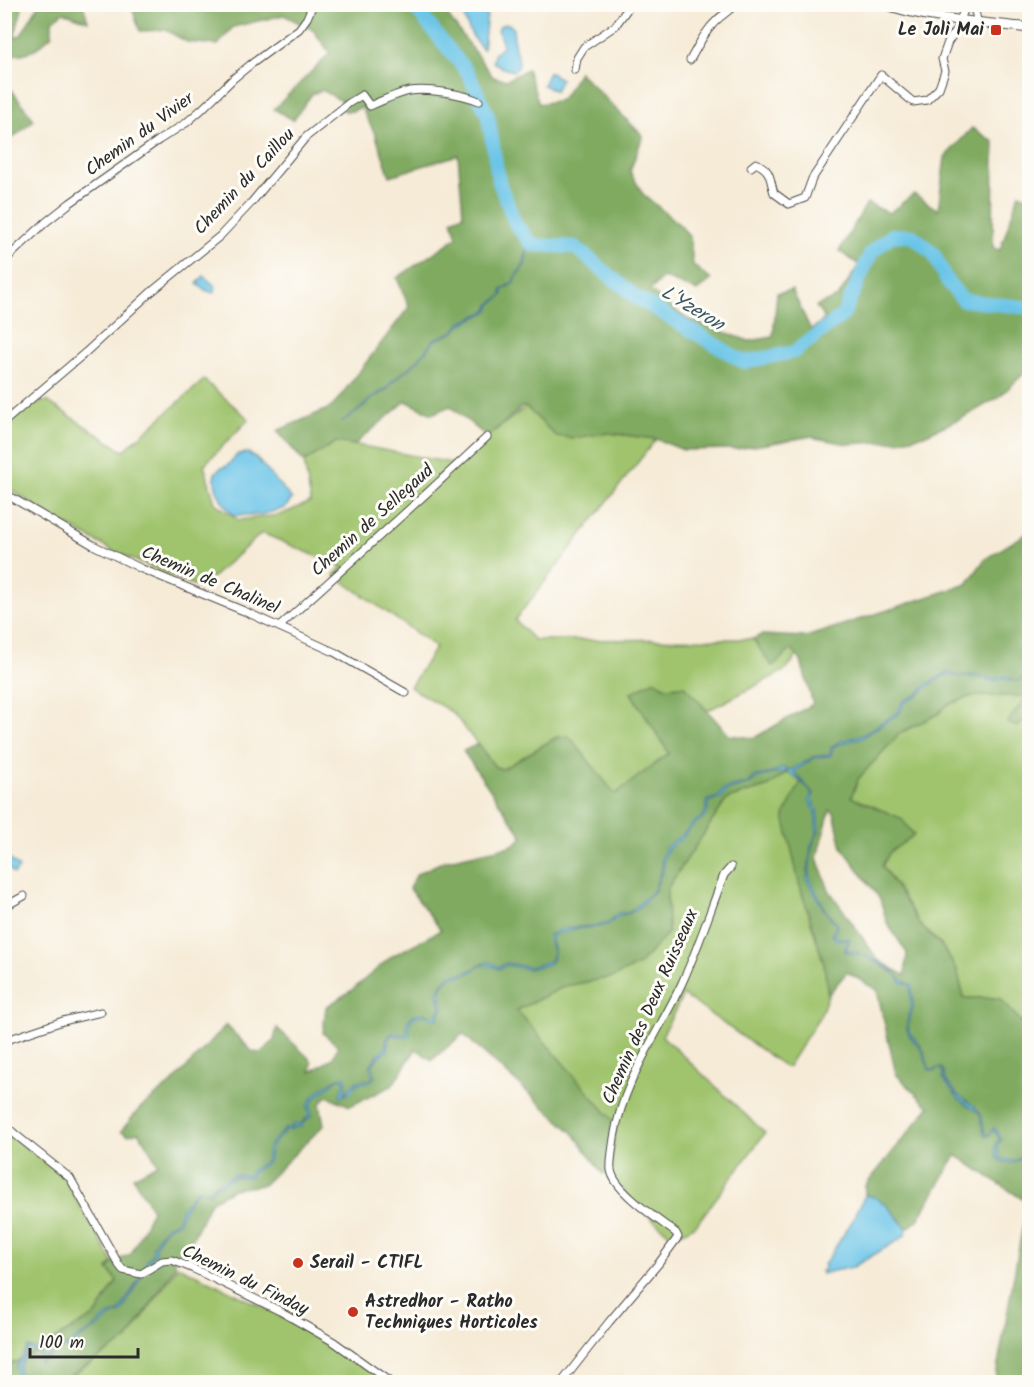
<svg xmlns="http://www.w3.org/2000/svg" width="1034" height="1387" font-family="Kalam,sans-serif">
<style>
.green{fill:#a0c46e;stroke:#66784c;stroke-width:1.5}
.forest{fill:#80aa61;stroke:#566a46;stroke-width:1.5;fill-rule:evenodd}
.water{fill:#6bc5e8;stroke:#4b788a;stroke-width:1.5}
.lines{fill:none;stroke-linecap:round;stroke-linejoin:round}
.river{stroke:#6bc5e8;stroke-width:14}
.street-casing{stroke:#494845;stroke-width:9}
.secondary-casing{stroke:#494845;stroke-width:11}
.street{stroke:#fff;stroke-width:7}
.secondary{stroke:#fff;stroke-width:9}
.poi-dot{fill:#c8321e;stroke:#fdfcf7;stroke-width:2}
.labels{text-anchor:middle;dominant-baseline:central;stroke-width:6;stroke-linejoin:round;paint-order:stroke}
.poi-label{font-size:18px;font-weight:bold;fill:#2b2b2b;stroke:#fdfcf7;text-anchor:start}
.street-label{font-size:18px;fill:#2b2b2b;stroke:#fdfcf7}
.water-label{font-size:20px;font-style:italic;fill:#3e5964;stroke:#fdfcf7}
</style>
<rect width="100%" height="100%" fill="#fdfcf7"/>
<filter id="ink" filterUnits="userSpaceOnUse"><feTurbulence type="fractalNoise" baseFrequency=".0167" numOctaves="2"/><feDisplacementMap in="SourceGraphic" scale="12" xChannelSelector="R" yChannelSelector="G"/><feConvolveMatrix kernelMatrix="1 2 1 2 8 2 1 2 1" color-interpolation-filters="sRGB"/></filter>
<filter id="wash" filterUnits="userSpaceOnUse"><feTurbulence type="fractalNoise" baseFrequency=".008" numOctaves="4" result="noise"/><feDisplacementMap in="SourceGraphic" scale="24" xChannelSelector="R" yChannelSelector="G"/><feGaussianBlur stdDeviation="1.35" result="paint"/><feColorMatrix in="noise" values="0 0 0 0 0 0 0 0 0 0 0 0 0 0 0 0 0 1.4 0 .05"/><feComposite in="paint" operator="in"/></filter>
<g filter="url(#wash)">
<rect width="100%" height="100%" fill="#f6ebd7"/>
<!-- green -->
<g class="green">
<polygon points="204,380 249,419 204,465 215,503 239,520 280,515 311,502 304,462 336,441 457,464 487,437 526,407 556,436 581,436 609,433 656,439 515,620 534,640 753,639 772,666 792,649 797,656 786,670 707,711 685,686 666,687 631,693 669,753 615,795 557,737 503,769 495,767 453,713 410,687 436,647 334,575 342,567 262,533 200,588 113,551 50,515 5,486 4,429 31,405 47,401 123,451"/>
<polygon points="972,696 1028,696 1017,726 1029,717 1029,1030 999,998 964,998 957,970 941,945 919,924 903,897 882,865 890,852 913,835 851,797 858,778 900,733 938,714 947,705"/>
<polygon points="790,770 801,781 799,883 824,964 828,995 821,1014 787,1068 683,995 662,1036 765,1133 696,1225 673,1237 639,1208 608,1176 611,1171 517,1010 565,986 613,977 668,933 666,889 727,799 769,786"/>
<polygon points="4,1130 14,1139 63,1176 113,1262 108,1269 117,1281 96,1315 24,1358 5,1367"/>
<polygon points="178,1266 271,1311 349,1356 385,1382 61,1382 128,1339"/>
</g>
<!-- forest -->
<g class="forest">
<path d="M5 5H23L14 38 21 35 38 6 40 5H83L88 21 63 12 52 21V35C37 49 31 55 9 55L5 60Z"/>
<polygon points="131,5 440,5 493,77 507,80 527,69 539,104 561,100 579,72 643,136 630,171 643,194 681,226 690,238 693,265 711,280 697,291 663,277 650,291 687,319 749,341 773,337 777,293 792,290 811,330 825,319 816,306 838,297 859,265 839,251 867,203 889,213 914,194 938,210 945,157 972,128 994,142 993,248 1000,250 1019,193 1029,199 1029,369 999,397 966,416 924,435 898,441 848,444 815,438 813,436 737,449 683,450 656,439 609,433 571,438 556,436 526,407 522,407 487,437 450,406 432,414 406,401 354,445 336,442 304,462 277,431 332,407 409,307 397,278 457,237 452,220 463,215 458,155 390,176 376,136 361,107 353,111 344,111 342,101 322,90 312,94 293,120 274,109 330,53 313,30 284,15 233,27 218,45 187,42 166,30 140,31"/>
<polygon points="5,81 34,120 14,137 5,140"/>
<path d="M1029 532V717L1017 727 1007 723 1027 696H972L947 705 938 714 900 733 859 778 851 797 901 818 914 835 890 852 882 866 903 897 919 924 941 945 957 970 964 998H999L1029 1030V1382H995L1027 1202 956 1155 918 1220 907 1229C896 1216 883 1196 865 1195V1186L929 1107 896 1074 877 990 847 972 828 995 824 964 799 883 784 816 801 781 798 780 790 770 769 786 727 799 667 889 668 933 639 965 613 977 565 986 517 1010 616 1124 611 1171 603 1174 574 1134 463 1034 432 1060 416 1049 392 1086 350 1106 327 1096 320 1104 324 1125 263 1185 233 1189 210 1202 191 1242 174 1259 176 1265 128 1339 61 1382H5L4 1367 24 1358 96 1315 117 1281 108 1269 113 1262 131 1254 152 1210 133 1177 158 1164 139 1132 128 1135 121 1131 140 1108 171 1084 226 1025 253 1052 262 1053 274 1040 277 1028 312 1061 311 1072 333 1058 338 1046 323 1033 326 1007 352 990 392 956 441 930 409 888 417 874 444 861 511 846 523 837 463 751 478 744 495 767 503 769 557 737 569 736 615 794 669 753 631 693 654 680 666 687 685 686 729 735 754 738 813 704 801 661 792 649 772 666 753 639 761 635 806 637 967 584 985 559ZM830 810 834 813 842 847 880 899 887 923 907 953 905 976 878 960 829 890 817 858Z"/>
</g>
<!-- water -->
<g class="water">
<path d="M468 9 472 11 476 10 480 13 485 11 487 15 483 49C477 44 466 27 465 18 464 14 466 12 468 9Z"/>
<polygon points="504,24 509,24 513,28 515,50 518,55 519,64 518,68 513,71 503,68 493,62 494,54 503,46 498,30 500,26"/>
<polygon points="549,72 561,79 555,91 543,85"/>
<polygon points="533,244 528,250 525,265 517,276 514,283 503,290 503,295 491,305 489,311 460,325 455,332 435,340 416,363 395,380 388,389 370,400 359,411 341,422 360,409 369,400 388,387 392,381 416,362 434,339 454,331 460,323 488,310 490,304 502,295 501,290 513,282 514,278 524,265 526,250"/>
<polygon points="204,276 216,287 214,293 205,290 197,284"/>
<path d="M248 453 256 458 292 499 285 508 260 515H234C223 505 213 489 215 473L221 468 227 466 238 454Z"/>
<path d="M946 673H950L959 676 978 675 993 679 1006 676 1017 681 1029 674V676L1016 681 1005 679 992 681 981 677H964L946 675 927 687 917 697 904 703 900 713 863 737 837 745 833 748 831 756 814 758 794 772 814 794 812 800 817 810 819 831 812 847 809 875 810 879 826 911 837 923V929L833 935 839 938 850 939 846 951 858 952V955L845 952V948L848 940H837L832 936V933L836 926 835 923 825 912 807 879 811 846 817 834 815 812 809 800 812 794C806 784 796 778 787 771L756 778 750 784 726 791 721 798 708 802V812L704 818 696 823 683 837 668 849 663 861 664 867 657 884 656 889C647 900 635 916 620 915 605 931 593 926 575 929 567 931 559 933 551 936 549 947 560 952 549 964L528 969 507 965 499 969C475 958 482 971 464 975 460 977 454 975 450 978 438 985 440 996 443 1007L438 1018 434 1019 425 1015 413 1017 409 1025 410 1035 408 1037 391 1035 388 1040V1051L379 1056 372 1066 375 1076C369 1087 366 1079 357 1084 349 1089 358 1085 351 1092 349 1094 343 1096 341 1097L340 1095 345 1081 343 1078 338 1079 313 1100 310 1107 312 1115 303 1123 302 1127H295L290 1130H286L271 1146 268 1162 252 1173 250 1177H233L221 1185H215L211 1193 199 1191 196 1192 185 1208 178 1223 168 1227 160 1236 155 1247V1253L149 1261 144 1272 121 1313 110 1317 101 1325 75 1342 73 1345 59 1350 41 1362 40 1363 39 1352 28 1350 19 1368V1375L14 1381 5 1379 4 1377 13 1379 17 1374 16 1367 28 1347 40 1350 42 1360 58 1348 72 1344 74 1340 89 1332 109 1315 119 1312 143 1272 147 1260 152 1254 153 1246 158 1236 166 1226 177 1221 182 1208 196 1190 210 1191 214 1184 220 1183 232 1175H248L251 1171 266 1161 269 1145 286 1128H290L295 1124 299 1125 309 1115C309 1112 307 1109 308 1106 309 1096 336 1077 345 1076 349 1083 345 1087 344 1093 350 1091 349 1089 353 1084 358 1079 365 1080 370 1080L373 1076 370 1066 379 1053 386 1049C386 1042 385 1036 393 1033L407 1035V1023L412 1015 423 1013 436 1016 441 1008 438 992 443 983 450 975 465 973 485 963 489 962 499 967 506 963 529 967 550 961 553 952 548 938 550 934C556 932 562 929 569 928 588 924 604 931 618 913H627L635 908 654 890 662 867 661 860 666 847 683 834 694 822 703 816 706 811V801L708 800 718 797 724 789 749 783 755 776 773 773 782 768 791 770 815 756 829 755 830 753 831 747 841 741 864 734 898 712 901 704 905 700 917 695 926 685Z"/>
<polygon points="5,854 19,868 14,874 5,865"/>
<path d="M863 954 891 969 902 980 912 985 913 1007 908 1025 909 1032 920 1045 924 1052 929 1068 932 1070 942 1068 944 1071 945 1079 958 1095 974 1106 981 1114 985 1133 987 1135 989 1134 994 1127 1002 1140 997 1145 1000 1159 1014 1161 1029 1151V1153L1013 1163 1003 1162 997 1158C996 1150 993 1144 1000 1140L993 1129 990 1135 986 1136 984 1134 980 1114 958 1098 943 1079C944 1074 944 1070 939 1068L935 1071 929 1070 922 1050 909 1035 907 1030V1022L911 1007 910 986 908 984 902 983 896 974 863 955Z"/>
<path d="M865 1195C883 1196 895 1216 907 1229L906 1234 899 1240 853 1267C842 1270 832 1270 822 1274L821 1271 824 1269V1265L853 1220Z"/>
</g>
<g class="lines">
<!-- river -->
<polyline class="river" points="412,4 468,73 488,116 499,182 516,225 533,245 575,247 637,298 744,362 794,352 843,315 871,253 892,235 913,236 934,254 947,281 963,300 1030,308"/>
</g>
</g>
<g filter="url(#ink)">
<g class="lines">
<defs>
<g id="street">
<path d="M690 60C698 46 705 31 717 20 723 14 730 11 735 4"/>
<polyline points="575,70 577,58 584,47 615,26 631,4"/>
<path d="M751 167 756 163C772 171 769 177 774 193L789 204 805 198 812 179 881 75 913 102 927 100 939 88 945 71 942 59 948 42 960 25V20L965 8 968 7C976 9 976 14 977 22"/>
<polyline points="4,261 46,222 70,203 159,140 186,123 201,110 234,78 250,65 299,29 307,18 313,4"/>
<path d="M4 422 86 352 150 293 220 236 251 203 306 137 349 103 362 95 370 106C383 100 396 94 410 91 427 88 463 94 479 101"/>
<polyline points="4,493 93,545 142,569 244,611 334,652 406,693"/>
<polyline points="279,627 427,493 487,437"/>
<polyline points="4,907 24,896"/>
<polyline points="4,1041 63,1021 101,1012"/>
<polyline points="4,1124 16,1135 70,1178 119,1265 123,1270 141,1274 162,1261 172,1260 194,1269 280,1311 334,1342 390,1382"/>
<path d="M562 1382 609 1322 659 1263 678 1237 676 1233C659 1220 614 1191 611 1170 610 1160 613 1147 614 1138 623 1081 658 1034 682 983 698 948 710 911 724 875L731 867"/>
</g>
<path id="secondary" d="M884 4C930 20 981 22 1030 28"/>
</defs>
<!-- street casing -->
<use href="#street" class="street-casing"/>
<!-- secondary casing -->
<use href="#secondary" class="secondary-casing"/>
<!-- street -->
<use href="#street" class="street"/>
<!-- secondary -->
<use href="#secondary" class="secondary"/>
</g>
</g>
<!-- markers -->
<g class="poi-dot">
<rect x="990" y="24" width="12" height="12" rx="3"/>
<circle cx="298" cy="1263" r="6"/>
<circle cx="353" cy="1312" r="6"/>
</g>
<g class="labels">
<!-- poi labels -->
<g class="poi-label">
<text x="984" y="30" text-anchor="end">Le Joli Mai</text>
<text x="310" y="1263">Serail - CTIFL</text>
<text x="365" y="1302">Astredhor - Ratho<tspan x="365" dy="21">Techniques Horticoles</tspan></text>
</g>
<!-- street labels -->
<g class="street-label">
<text transform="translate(140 135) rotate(-36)">Chemin du Vivier</text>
<text transform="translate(245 182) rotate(-47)">Chemin du Caillou</text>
<text transform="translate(373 521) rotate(-42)">Chemin de Sellegaud</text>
<text transform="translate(210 581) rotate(23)">Chemin de Chalinel</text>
<text transform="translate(651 1007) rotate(-66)">Chemin des Deux Ruisseaux</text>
<text transform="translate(245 1281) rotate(26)">Chemin du Finday</text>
</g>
<!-- water labels -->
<g class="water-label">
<text transform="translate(692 309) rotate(31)">L'Yzeron</text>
</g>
</g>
<!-- margin -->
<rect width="1034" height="1387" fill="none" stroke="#fdfcf7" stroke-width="24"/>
<!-- scale -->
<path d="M30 1348v9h108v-9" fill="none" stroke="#2b2b2b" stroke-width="3"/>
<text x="39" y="1348" font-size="18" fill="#2b2b2b" stroke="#fdfcf7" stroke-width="4.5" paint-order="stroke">100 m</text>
</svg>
